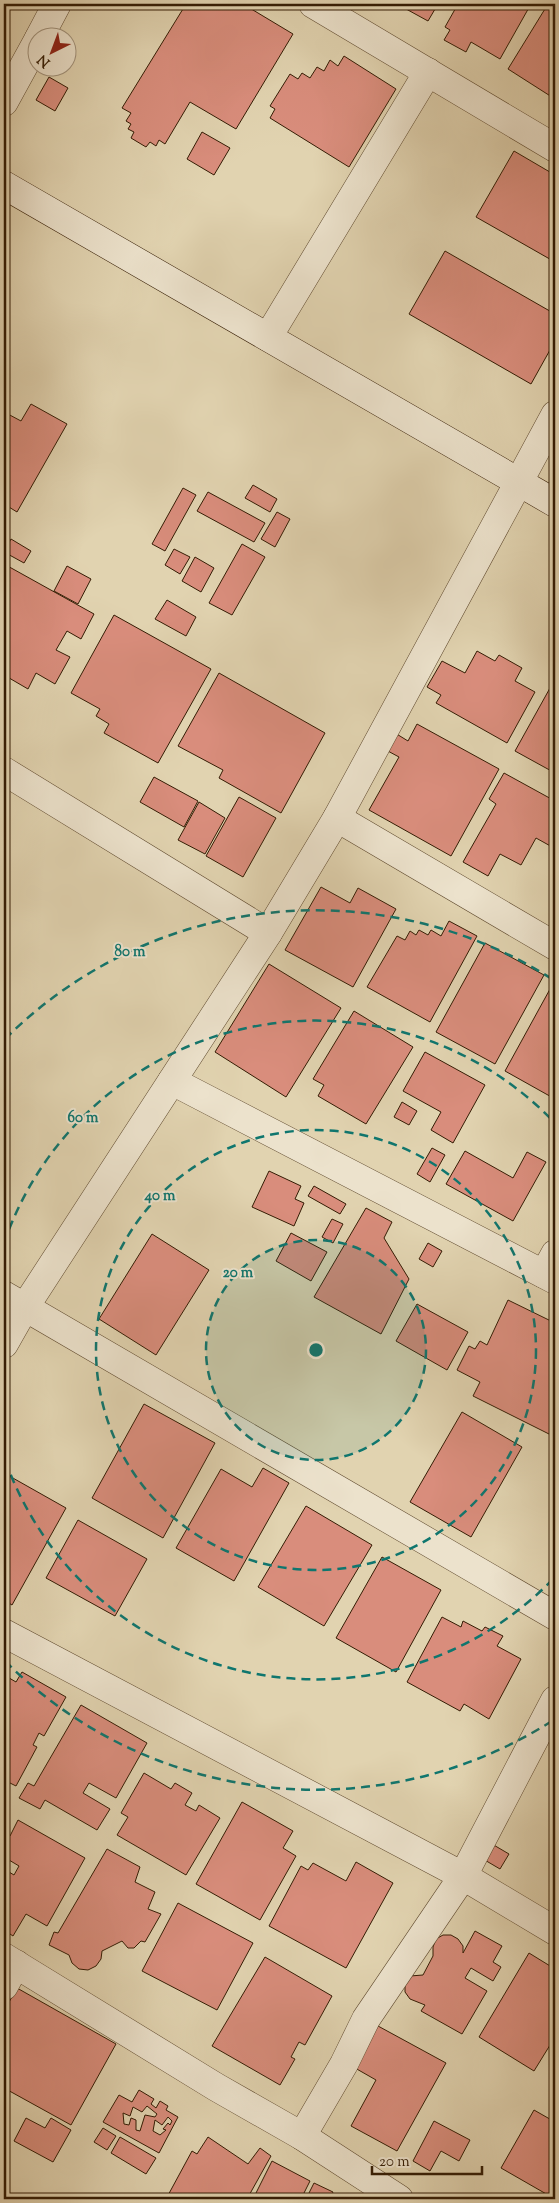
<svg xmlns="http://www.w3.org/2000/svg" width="559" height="2203" font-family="'Sorts Mill Goudy',serif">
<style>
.building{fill:#d98d7c;stroke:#341c04;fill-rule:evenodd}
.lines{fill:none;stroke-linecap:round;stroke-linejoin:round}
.street-casing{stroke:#5f4a2f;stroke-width:29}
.secondary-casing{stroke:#341c04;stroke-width:29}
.street{stroke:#ece2cc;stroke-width:28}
.secondary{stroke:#ece2cc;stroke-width:28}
.ring{fill:none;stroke:#0f766e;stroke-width:2.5;stroke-dasharray:9 6}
.centre{fill:#0f766e;stroke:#ece2cc;stroke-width:2.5}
.ring-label{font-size:15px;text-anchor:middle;font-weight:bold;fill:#0f766e;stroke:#ece2cc;stroke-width:4;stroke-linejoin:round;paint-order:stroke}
</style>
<rect width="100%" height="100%" fill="#e1d3b0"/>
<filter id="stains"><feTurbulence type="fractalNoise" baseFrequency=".004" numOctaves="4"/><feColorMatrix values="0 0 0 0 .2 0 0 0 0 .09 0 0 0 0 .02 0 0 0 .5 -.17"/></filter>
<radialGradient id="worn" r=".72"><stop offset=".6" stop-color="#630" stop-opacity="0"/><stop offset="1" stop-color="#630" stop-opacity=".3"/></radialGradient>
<!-- building -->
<g class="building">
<polygon points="186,4 243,4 293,34 236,129 190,102 165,144 159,140 156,146 150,142 146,147 131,138 134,132 128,129 131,124 126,121 131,113 122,108"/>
<polygon points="397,4 438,4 428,21"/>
<polygon points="458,4 531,4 500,59 471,42 466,52 444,40 450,30 445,27"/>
<polygon points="548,4 555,4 555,99 508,69"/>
<polygon points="344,56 396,89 349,167 270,118 275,109 270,106 290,74 298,79 302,73 310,78 317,67 324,71 330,60 338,66"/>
<polygon points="49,77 68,88 55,111 36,100"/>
<polygon points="202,132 230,148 214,175 187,159"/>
<polygon points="514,151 555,175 555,262 476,217"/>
<polygon points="445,251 555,314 555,341 531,384 409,314"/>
<polygon points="31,404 67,424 17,512 4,504 4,417 6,413 21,421"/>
<polygon points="253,485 277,499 270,512 245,498"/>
<polygon points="183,488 196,495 165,551 152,544"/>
<polygon points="208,492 265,523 254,542 197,511"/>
<polygon points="277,512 290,519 275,547 261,539"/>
<polygon points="11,539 31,551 24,563 4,552"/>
<polygon points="242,544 265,557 232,615 209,603"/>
<polygon points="174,549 190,557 180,574 165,565"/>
<polygon points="195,557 214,568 201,592 182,581"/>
<polygon points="4,564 94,614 81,639 67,631 56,650 70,657 55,684 36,673 28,689 4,675"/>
<polygon points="67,566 91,579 78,604 54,591"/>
<polygon points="167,600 196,617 186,636 155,619"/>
<polygon points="114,615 211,669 158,763 104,733 109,724 96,716 100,709 71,693"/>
<polygon points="477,651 495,661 499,655 522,668 515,681 535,692 507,743 436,703 441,695 427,687 442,661 465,673"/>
<polygon points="219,673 325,733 281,813 219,778 223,770 178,746"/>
<polygon points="555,679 555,773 515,751"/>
<polygon points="417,724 499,769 451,856 369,810 399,757 386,750 395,733 408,741"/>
<polygon points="504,773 555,801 555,845 554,848 536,838 521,865 500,854 488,876 463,862 496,804 489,799"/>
<polygon points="154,777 198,801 184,827 140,802"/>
<polygon points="239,797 276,818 243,877 206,856"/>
<polygon points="199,802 225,818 205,854 178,840"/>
<polygon points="321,887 350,903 358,888 396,909 353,987 285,950"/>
<polygon points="449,921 477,936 430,1022 367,987 397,936 405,940 410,931 416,935 419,930 428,935 431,930 441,936"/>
<polygon points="485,943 544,975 495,1064 436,1032"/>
<polygon points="269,964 341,1008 286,1097 215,1052"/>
<polygon points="555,980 555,1099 505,1071"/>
<polygon points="354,1011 413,1047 366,1124 318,1096 324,1085 313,1079"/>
<polygon points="425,1052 485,1085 453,1143 431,1130 441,1112 403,1091"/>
<polygon points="402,1102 417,1111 409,1125 394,1117"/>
<polygon points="432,1148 445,1155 430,1182 417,1174"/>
<polygon points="465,1151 513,1178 527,1152 546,1162 513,1221 446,1184"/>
<polygon points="269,1171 301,1186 295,1199 304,1203 294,1226 252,1207"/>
<polygon points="314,1186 346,1204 340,1214 308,1196"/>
<polygon points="366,1208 392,1222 384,1238 409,1279 381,1334 314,1297"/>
<polygon points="332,1219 343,1224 333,1243 322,1237"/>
<polygon points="291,1233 327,1252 311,1281 276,1261"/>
<polygon points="152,1234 209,1270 156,1355 99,1319"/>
<polygon points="428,1243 442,1251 433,1267 419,1259"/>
<polygon points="508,1300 555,1323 555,1437 473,1396 480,1382 457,1370 469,1346 475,1349 480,1341 487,1345"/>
<polygon points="417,1304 468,1332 447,1370 396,1341"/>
<polygon points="144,1404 215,1443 163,1538 92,1498"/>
<polygon points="462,1412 522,1447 471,1537 410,1502"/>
<polygon points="263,1468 289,1483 234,1581 176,1548 221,1469 252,1487"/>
<polygon points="4,1473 66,1508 12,1605 4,1600"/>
<polygon points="306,1506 372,1545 324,1626 258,1587"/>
<polygon points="78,1520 147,1559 115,1616 46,1578"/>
<polygon points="382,1557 441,1590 396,1672 336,1638"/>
<polygon points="442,1617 461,1627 463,1621 482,1631 485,1627 503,1636 497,1646 521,1659 489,1719 464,1704 460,1711 407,1682"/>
<polygon points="22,1672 66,1697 44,1736 39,1733 33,1745 37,1747 16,1786 4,1780 4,1675 16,1682"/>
<polygon points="81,1705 147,1743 116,1798 89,1783 83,1793 110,1809 97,1830 45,1800 40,1809 19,1798 28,1783 34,1786"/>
<polygon points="144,1773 171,1789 175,1783 192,1793 185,1805 196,1811 199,1805 220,1818 186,1875 117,1835 128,1817 121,1813"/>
<polygon points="242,1802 293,1831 283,1848 296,1856 260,1920 196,1884"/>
<polygon points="18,1820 85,1858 47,1926 26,1914 13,1936 4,1930 4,1869 14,1875 19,1866 4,1857 4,1833 10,1836"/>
<polygon points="492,1844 509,1854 500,1869 483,1859"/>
<polygon points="107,1849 140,1867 135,1882 155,1892 148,1909 161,1914 145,1942 141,1941 134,1948 128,1948 122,1941 102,1951 101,1959 96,1966 88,1970 79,1969 72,1963 69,1955 49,1945 54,1932 58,1933"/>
<polygon points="356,1862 393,1883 346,1968 269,1926 301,1866 308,1870 313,1863 346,1881"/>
<polygon points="178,1903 253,1943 217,2010 142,1971"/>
<polygon points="475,1931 502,1946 493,1962 501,1967 493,1981 471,1968 465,1978 487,1991 462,2034 421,2011 425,2005 410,1999 405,1992 405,1983 410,1976 423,1975 433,1956 433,1947 436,1939 443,1935 451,1935 458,1939 463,1946 463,1953"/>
<polygon points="529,1953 555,1969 555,2037 534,2071 479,2037"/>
<polygon points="265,1957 332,1996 305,2045 299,2042 291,2057 295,2059 280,2085 212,2046"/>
<polygon points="17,1988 116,2044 71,2125 4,2088 4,2011"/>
<polygon points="378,2026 446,2063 397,2151 351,2126 376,2080 355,2068"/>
<path d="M139 2090 154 2099 151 2104 156 2108 160 2101 168 2106 166 2110 178 2117 159 2153 103 2122 119 2095 132 2102ZM147 2106 157 2114 155 2117 145 2115 140 2131 136 2130V2120L131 2118 129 2125 124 2124 123 2113 130 2116 133 2107 142 2112ZM168 2117 172 2121 170 2125 168 2123 163 2129 166 2130 160 2135 153 2131 155 2120 162 2125Z"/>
<polygon points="534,2110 555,2122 555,2199 501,2168"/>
<polygon points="26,2118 45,2128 51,2118 71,2130 53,2162 14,2141"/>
<polygon points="434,2121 470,2140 459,2161 441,2151 430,2171 413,2161"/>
<polygon points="103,2128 116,2136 107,2150 94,2142"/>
<polygon points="120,2137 156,2158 146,2174 111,2153"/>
<polygon points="208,2137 248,2164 260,2148 271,2156 247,2199 166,2199 192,2151 197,2154"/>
<polygon points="272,2161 310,2181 301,2199 253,2199"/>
<polygon points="314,2183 333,2192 330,2199 306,2199"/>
</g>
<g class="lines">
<defs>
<g id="street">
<polyline points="313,4 555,148"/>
<polyline points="39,38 57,4"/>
<polyline points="4,102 38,40"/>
<polyline points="268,337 428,72"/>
<polyline points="4,771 268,933"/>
<polyline points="337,818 555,946"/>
<polyline points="172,1081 555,1280"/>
<polyline points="544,1274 555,1254"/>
<polyline points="4,1295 555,1616"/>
<polyline points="4,1344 25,1307 268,933 337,818 555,415"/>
<polyline points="4,1633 463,1876 555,1931"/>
<polyline points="4,1957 216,2087 302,2136 399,2199"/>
<polyline points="4,1986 16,1964"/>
<polyline points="302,2136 344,2064 366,2019 463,1876 555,1700"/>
</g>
<polyline id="secondary" points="4,185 555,503"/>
</defs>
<!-- street casing -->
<use href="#street" class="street-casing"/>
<!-- secondary casing -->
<use href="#secondary" class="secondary-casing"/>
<!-- street -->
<use href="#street" class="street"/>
<!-- secondary -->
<use href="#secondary" class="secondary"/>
</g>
<!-- distance rings -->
<circle cx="316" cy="1350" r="110" fill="#0f766e" fill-opacity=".12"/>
<g class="ring">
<circle cx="316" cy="1350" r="110"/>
<circle cx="316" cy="1350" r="220"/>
<path d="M553 1579A330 330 0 0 1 4 1457M4 1243A330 330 0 0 1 553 1121"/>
<path d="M552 1721A440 440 0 0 1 5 1661M5 1039A440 440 0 0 1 552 979"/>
</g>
<circle cx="316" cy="1350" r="8" class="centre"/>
<g class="ring-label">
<text x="130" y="956">80 m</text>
<text x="83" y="1122">60 m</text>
<text x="160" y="1200">40 m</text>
<text x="238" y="1277">20 m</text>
</g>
<!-- margin -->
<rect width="559" height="2203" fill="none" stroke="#e1d3b0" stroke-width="20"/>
<rect x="5" y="5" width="549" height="2193" fill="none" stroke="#341c04" stroke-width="2.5"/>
<rect x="10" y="10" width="539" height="2183" fill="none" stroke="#341c04"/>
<!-- north arrow -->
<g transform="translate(52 52) rotate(222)"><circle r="24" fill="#ece2cc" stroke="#a2937c"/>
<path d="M0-4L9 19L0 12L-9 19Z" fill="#8f2418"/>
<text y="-8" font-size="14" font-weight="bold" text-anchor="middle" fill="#341c04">N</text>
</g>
<!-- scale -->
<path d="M372 2166v8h110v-8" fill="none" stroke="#341c04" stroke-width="2.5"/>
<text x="379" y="2166" font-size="15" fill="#341c04" stroke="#ece2cc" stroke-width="4" paint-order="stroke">20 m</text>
<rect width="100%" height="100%" filter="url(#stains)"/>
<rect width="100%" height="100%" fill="url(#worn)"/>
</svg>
